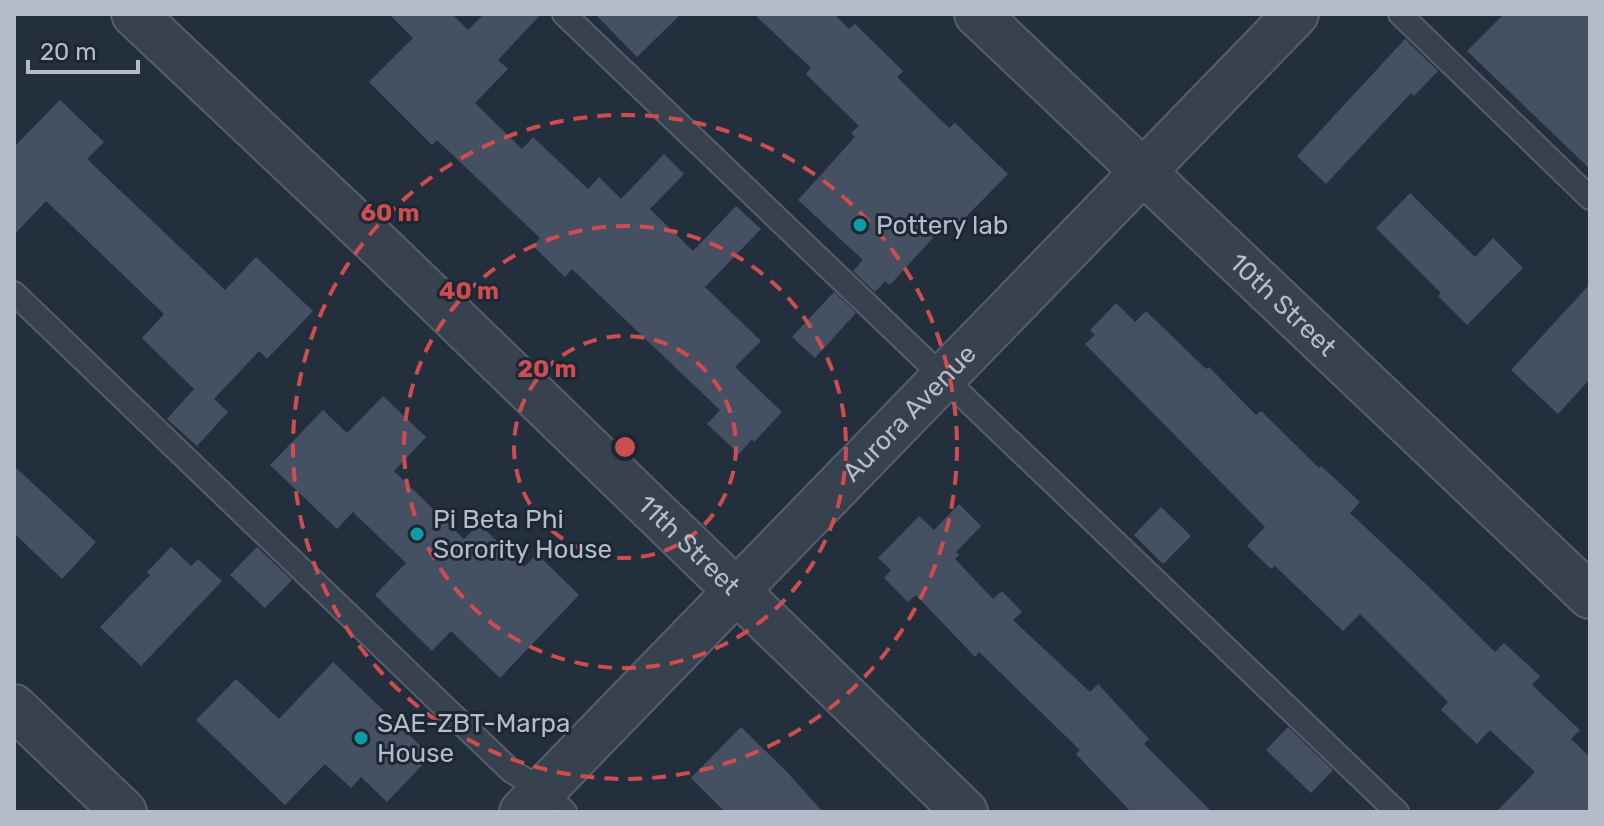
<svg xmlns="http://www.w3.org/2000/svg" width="1604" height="826" font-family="Rubik,sans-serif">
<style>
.building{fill:#455162}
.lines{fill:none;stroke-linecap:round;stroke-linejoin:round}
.service-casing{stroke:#565f6c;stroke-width:26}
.minor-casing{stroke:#565f6c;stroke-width:48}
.service{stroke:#38414e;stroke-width:22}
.minor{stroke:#38414e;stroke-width:44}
.ring{fill:none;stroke:#ce4d50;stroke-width:4;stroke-dasharray:14 10}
.culture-dot{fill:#0f9aa8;stroke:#1d2633;stroke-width:3}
.labels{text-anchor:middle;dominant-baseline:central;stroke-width:6;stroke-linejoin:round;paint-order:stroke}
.poi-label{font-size:26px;fill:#b4bcc9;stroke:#1d2633;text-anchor:start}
.street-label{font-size:26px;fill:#b4bcc9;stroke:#1d2633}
.centre{fill:#ce4d50;stroke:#1d2633;stroke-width:4}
.ring-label{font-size:24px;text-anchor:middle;font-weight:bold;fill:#ce4d50;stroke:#1d2633;stroke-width:6;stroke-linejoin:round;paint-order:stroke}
</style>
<rect width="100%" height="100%" fill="#242f3e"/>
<!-- building -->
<g class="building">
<polygon points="389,14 452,14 468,30 484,14 541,14 498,60 508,69 475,103 522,149 533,137 588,189 599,177 621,199 664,154 684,174 650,209 693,251 736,206 761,229 705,287 761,341 735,367 782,412 754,442 752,439 739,454 707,424 720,410 572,269 565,277 533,246 540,238 437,140 432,145 369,82 413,38"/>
<polygon points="595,14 681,14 637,57"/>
<polygon points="754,14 834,14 849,29 855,24 903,71 897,77 949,128 955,123 1008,174 958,225 951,218 890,285 885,281 875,292 853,271 863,260 798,200 855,137 851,133 859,126 806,74 811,68"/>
<polygon points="1504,14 1590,14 1590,169 1467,51"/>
<polygon points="1405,39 1438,71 1414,96 1411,93 1326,184 1297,156"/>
<polygon points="60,100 104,142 87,159 225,290 256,257 313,311 267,359 259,351 214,399 228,412 197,446 167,419 194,389 142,338 164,314 46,201 14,235 14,147"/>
<polygon points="1410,193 1475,257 1493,238 1523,268 1467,325 1438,296 1441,293 1376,228"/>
<polygon points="1590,284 1590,379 1558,414 1511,370"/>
<polygon points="834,292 856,313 815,358 792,337"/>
<polygon points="1116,303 1135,322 1146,311 1206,369 1209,367 1256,415 1261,411 1319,468 1321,466 1360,502 1350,513 1427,585 1495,652 1504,643 1540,676 1532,685 1580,730 1571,739 1590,757 1590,812 1496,812 1535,772 1490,730 1477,744 1441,710 1448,702 1360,614 1343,631 1275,566 1271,569 1247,546 1265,527 1085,344 1095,335 1090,330"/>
<polygon points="383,396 426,437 394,471 464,539 479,524 524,567 537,554 579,595 500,678 451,631 432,651 375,595 406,563 353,512 337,529 270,465 323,410 347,433"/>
<polygon points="14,466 96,542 62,579 14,533"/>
<polygon points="959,504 981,526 956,552 959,555 955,559 993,599 1002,591 1022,612 1013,620 1090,692 1098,684 1149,739 1144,744 1212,812 1131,812 1076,754 1080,750 979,652 975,657 916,595 908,602 884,578 891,570 878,558 919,516 934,530"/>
<polygon points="1161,507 1191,536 1163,564 1134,535"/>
<polygon points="171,547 191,566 198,559 222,581 141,666 100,627 150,575 147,572"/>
<polygon points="257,547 292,580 265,608 230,575"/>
<polygon points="333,662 431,756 387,802 361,777 351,788 325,764 285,805 196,720 236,679 279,719"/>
<polygon points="741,727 787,772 823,812 725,812 691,778"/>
<polygon points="1288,727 1333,770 1311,793 1266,750"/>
</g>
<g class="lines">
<defs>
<g id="service">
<polyline points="564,14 1397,812"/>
<polyline points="1400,14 1590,198"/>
<polyline points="14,293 511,771 543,790 565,812"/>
</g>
<g id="minor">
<path id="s1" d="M134 14 382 248 965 812"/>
<path id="s2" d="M977 14 1590 596"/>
<polyline points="14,707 124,812"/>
<path id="s3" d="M522 812 1296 14"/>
</g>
</defs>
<!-- service casing -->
<use href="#service" class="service-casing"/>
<!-- minor casing -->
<use href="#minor" class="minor-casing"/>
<!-- service -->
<use href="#service" class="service"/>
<!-- minor -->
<use href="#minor" class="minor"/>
</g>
<!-- distance rings -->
<g class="ring">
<circle cx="625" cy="447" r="111"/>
<circle cx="625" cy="447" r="221"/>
<circle cx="625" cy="447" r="332"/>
</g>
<!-- markers -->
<g class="culture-dot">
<circle cx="860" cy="225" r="8"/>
<circle cx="417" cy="534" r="8"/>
<circle cx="361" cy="738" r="8"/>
</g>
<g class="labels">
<!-- poi labels -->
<g class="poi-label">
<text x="876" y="225">Pottery lab</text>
<text x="433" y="519">Pi Beta Phi<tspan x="433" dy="30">Sorority House</tspan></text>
<text x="377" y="723">SAE-ZBT-Marpa<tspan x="377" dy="30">House</tspan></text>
</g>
<!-- street labels -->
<g class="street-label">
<text stroke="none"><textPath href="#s2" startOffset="422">10th Street</textPath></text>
<text stroke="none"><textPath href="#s3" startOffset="556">Aurora Avenue</textPath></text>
<text stroke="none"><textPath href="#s1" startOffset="768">11th Street</textPath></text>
</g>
</g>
<circle cx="625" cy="447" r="12" class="centre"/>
<g class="ring-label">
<text x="390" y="221">60 m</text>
<text x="469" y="299">40 m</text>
<text x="547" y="377">20 m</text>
</g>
<!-- border -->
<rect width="1604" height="826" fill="none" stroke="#b4bcc9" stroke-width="32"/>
<!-- scale -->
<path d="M28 60v12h110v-12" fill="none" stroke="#b4bcc9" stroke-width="4"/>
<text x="40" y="60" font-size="24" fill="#b4bcc9" stroke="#1d2633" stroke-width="6" paint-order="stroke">20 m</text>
</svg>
